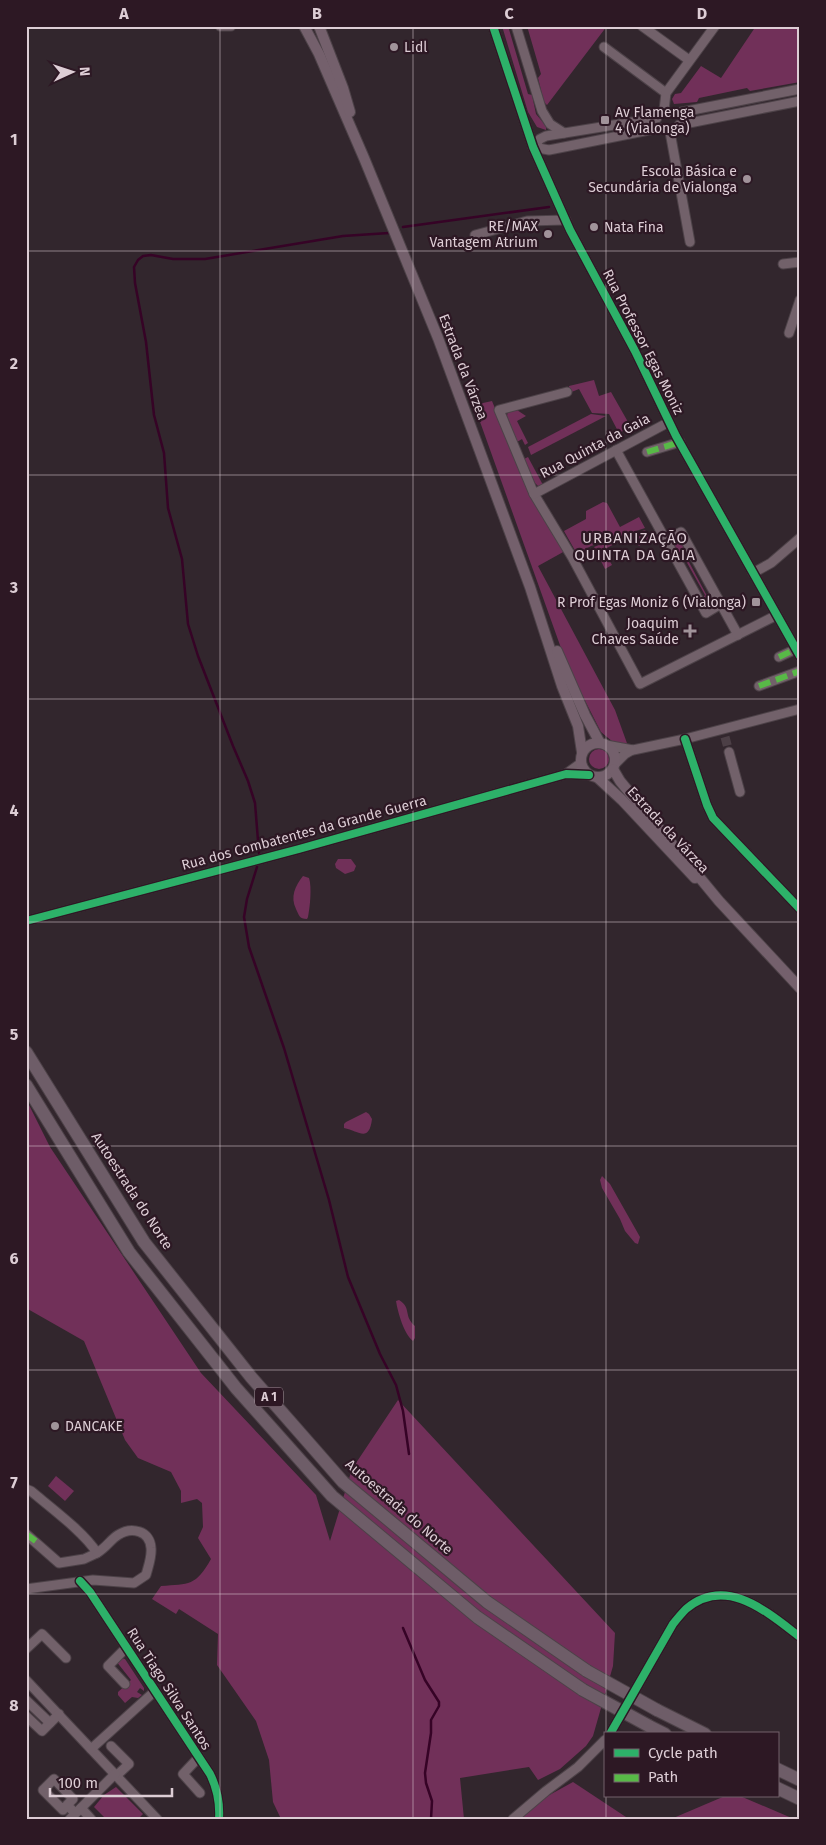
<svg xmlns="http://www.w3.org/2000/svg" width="826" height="1845" font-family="'Fira Sans',sans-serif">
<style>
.green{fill:#713059}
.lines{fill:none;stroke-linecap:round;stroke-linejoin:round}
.stream{stroke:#360326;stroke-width:2.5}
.minor-tunnel{stroke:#4c3f46;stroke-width:9;stroke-dasharray:9 4.5;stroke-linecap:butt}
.minor-casing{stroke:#4d4248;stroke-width:11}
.major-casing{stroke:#4d4248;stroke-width:12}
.highway-casing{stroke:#4d4248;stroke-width:14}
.minor{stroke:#72616a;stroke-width:9}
.major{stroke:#74606c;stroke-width:10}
.highway{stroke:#6e5d68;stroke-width:12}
.highway-bridge-casing{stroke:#4d4248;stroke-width:14;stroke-linecap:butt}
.highway-bridge{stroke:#6e5d68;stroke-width:12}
.quiet{stroke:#58b947;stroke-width:6;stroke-dasharray:12 6;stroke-linecap:butt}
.cycleway-casing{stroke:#2d1824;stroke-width:11}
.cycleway{stroke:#2db169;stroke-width:8}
.grid{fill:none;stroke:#ddcdd5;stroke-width:1;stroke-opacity:0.55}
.poi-dot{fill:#a1939a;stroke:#2d1824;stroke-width:2}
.labels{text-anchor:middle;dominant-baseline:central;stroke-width:4.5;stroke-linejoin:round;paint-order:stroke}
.shield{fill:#2d1824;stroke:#a897a0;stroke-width:1}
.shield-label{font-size:12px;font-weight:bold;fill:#ddcdd5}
.poi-label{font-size:14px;fill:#ddcdd5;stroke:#2d1824;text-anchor:start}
.street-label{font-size:14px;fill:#ddcdd5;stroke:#2d1824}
.neighbourhood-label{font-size:15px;letter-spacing:1px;fill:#ddcdd5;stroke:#2d1824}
.neatline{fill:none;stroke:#ddcdd5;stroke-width:2}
.grid-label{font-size:16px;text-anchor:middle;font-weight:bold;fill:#ddcdd5}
</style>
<rect width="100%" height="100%" fill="#32262d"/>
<!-- green -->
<g class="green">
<polygon points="502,26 508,26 528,94 532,95 536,114 546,126 546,130 537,127 528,112"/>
<polygon points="527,26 607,26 547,105 544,102 538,78 541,74"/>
<polygon points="756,26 800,26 800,82 750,91 747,88 699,98 697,102 674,104 672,99 675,94 681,93 701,66 721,78"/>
<polygon points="594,380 599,396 611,392 632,429 627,432 625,430 621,432 622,434 620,435 609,414 592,413 579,389 569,393 569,386"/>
<polygon points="492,401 532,499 565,551 538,566 615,710 628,746 613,742 601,732 573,677 561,648 474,405"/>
<polygon points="514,408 526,416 517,421 528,443 525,445 522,439 517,442 507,416 508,410"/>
<polygon points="591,414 606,416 531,455 528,447"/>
<polygon points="528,457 543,485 538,486 535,483 524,459"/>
<polygon points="603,502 607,503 620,527 639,517 645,528 591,546 577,554 564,531 586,519 586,511"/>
<polygon points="645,530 651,539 639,546 631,535 605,549 605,543"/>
<path d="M675 539H681L686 545 683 551 706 594 713 593 716 602 709 606 705 605 702 600 705 595 681 552H675C672 546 670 544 675 539Z"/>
<polygon points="604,543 604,550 612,565 605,569 594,547"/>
<circle cx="599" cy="759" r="10"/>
<polygon points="338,859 351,859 356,866 354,871 345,874 336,868 335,864"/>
<path d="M303 876 309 878C312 887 310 907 308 917L307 919C299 919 299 915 296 909 290 897 295 886 303 876Z"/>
<path d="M26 1099 50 1147 201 1373 316 1495 330 1541 352 1469 398 1400 615 1633 613 1666 593 1736 586 1746 560 1769 538 1780 529 1767 460 1778 464 1819H281L273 1802 269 1760 256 1721 217 1665 218 1634 179 1609 176 1614 152 1599 161 1586C189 1584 196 1586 211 1559L198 1538 203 1527 202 1503 197 1499 181 1503V1491L171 1472 138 1458 125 1440 84 1341 26 1308Z"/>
<path d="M366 1112 369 1114 372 1119C369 1143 359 1131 344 1128V1124L346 1122Z"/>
<polygon points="602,1176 610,1184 640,1237 638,1244 635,1243 625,1231 620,1219 602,1188 600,1180"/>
<path d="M399 1300C412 1308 403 1316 415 1326V1338L413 1341C404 1334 398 1313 396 1301Z"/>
<polygon points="56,1476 74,1491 65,1501 48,1486"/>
<polygon points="121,1658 125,1659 144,1688 144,1691 140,1688 137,1692 142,1695 138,1698 132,1697 125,1703 118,1695 118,1692 131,1680 116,1661"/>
<polygon points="573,1782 629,1819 518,1819 544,1798"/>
<polygon points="116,1787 143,1814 138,1819 106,1819 94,1807 104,1795"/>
<polygon points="725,1796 740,1796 794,1819 671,1819"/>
</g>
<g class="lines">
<!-- stream -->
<g class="stream">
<polyline points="403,227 549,207"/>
<polyline points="259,853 255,803 248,781 233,746 198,656 188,624 182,559 168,508 164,453 154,415 146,342 135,283 134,267 138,260 143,256 151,255 173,259 205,259 343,236 389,233"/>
<polyline points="257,867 247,899 244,917 249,947 284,1048 329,1200 348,1277 380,1354 396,1385 403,1411 409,1454"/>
<polyline points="403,1628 425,1680 439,1702 439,1706 431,1720 431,1733 425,1773 426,1783 432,1801 431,1819"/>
</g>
<!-- minor-tunnel -->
<polyline class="minor-tunnel" points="725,737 729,752"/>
<defs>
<g id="minor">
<polyline points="220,26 231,26"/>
<polyline points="493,26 533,147 570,230 635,351 676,436 800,656"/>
<polyline points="516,26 542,111 550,124 564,133"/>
<polyline points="642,26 689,60"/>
<polyline points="604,47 666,93"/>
<polyline points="664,110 666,93 715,26"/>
<polyline points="677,113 800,89"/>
<polyline points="679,125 800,101"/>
<polyline points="670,132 690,242"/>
<polyline points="533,147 540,139 546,136 657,118"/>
<polyline points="533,147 549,150 659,128"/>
<polyline points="475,235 527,221 566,220"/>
<polyline points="783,264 800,262"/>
<polyline points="789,333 800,300"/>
<polyline points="567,392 499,410 534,494 572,557 640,684 777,615"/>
<polyline points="616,450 706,613 721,604"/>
<polyline points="647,452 680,442"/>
<polyline points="534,494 669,422"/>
<polyline points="665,541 681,532 738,635"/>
<polyline points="753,573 771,563 800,538"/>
<polyline points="779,657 796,649"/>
<polyline points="759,686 800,671"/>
<polyline points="685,739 707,805 713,818 800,909"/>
<polyline points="606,745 633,750 685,739 800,709"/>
<polyline points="729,752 740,792"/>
<polyline points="615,764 625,754 632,750"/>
<polyline points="566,774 581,763"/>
<polyline points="26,921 299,849 566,774 589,775"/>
<path d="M26 1489 31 1491C50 1507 85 1533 97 1553L84 1559 59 1563 26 1534"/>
<path d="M80 1581 90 1592 210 1774C217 1788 220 1803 219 1819"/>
<path d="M26 1589 93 1580 134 1583 146 1575C148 1567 152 1557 151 1548 150 1531 132 1526 118 1535 110 1540 107 1547 97 1553"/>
<polyline points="26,1649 42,1634 66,1658"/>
<polyline points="26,1680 157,1819"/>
<polyline points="125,1684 108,1666 126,1648"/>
<polyline points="26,1700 50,1723"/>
<polyline points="26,1716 42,1731 59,1714"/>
<path d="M610 1734 673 1624C677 1619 681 1614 686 1609 726 1575 767 1612 800 1637"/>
<polyline points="111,1746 129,1764 116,1776"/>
<polyline points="91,1749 155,1691"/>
<polyline points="199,1757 183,1774 200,1793"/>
<polyline points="67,1805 73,1799 54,1779 43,1790 63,1810 67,1805 75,1813"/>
<polyline points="81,1808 91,1819"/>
<polyline points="70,1819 115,1774"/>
<polyline points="513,1819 546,1791 578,1767 605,1740"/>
</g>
<g id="major">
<polyline points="304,26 319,54 364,158 438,338 530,587 562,686 578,726 582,752"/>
<polyline points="319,26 343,88 350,112"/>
<polyline points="557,651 585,715 600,743"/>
<circle cx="598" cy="760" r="17"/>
<polyline points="613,769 620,781 719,901 800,988"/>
<polyline points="597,777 622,800 695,878"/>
</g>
<g id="highway">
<polyline points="26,1052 144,1242 251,1377 343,1482 487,1602 587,1671"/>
<polyline points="26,1085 129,1252 236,1388 332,1496 477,1617 583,1690"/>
<polyline points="657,1710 705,1734"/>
<polyline points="649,1726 665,1734"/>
<polyline points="777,1769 800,1780"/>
<polyline points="777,1788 800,1799"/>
</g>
</defs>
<!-- minor casing -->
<use href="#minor" class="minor-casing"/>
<!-- major casing -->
<use href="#major" class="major-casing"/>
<!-- highway casing -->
<use href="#highway" class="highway-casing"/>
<!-- minor -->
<use href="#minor" class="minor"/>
<!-- major -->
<use href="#major" class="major"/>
<!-- highway -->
<use href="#highway" class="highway"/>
<defs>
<g id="highway-bridge">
<polyline points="587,1671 657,1710"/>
<polyline points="583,1690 649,1726"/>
</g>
</defs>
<!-- highway-bridge casing -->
<use href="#highway-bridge" class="highway-bridge-casing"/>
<!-- highway-bridge -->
<use href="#highway-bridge" class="highway-bridge"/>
<!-- quiet -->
<g class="quiet">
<polyline points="647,452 680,442"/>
<polyline points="779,657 796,649"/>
<polyline points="759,686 800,671"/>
<polyline points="26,1534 37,1542"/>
</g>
<defs>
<g id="cycleway">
<polyline points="493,26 533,147 570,230 635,351 676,436 800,656"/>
<polyline points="685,739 707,805 713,818 800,909"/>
<polyline points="26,921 299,849 566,774 589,775"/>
<path d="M80 1581 90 1592 210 1774C217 1788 220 1803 219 1819"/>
<path d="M610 1734 673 1624C677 1619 681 1614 686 1609 726 1575 767 1612 800 1637"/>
</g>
</defs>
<!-- cycleway casing -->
<use href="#cycleway" class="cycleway-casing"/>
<!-- cycleway -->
<use href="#cycleway" class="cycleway"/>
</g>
<!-- grid -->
<path class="grid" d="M220 26V1819M413 26V1819M606 26V1734M26 251H800M26 475H800M26 699H800M26 922H800M26 1146H800M26 1370H800M26 1594H800M606 1796V1819"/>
<!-- markers -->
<g class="poi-dot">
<circle cx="394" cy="47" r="5"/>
<rect x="600" y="115" width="10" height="10" rx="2.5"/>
<circle cx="747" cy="179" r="5"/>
<circle cx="594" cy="227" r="5"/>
<circle cx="548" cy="234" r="5"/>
<rect x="751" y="597" width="10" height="10" rx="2.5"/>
<path d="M687.5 623.5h5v5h5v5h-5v5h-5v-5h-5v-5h5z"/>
<circle cx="55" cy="1426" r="5"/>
</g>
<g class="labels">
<!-- shield labels -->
<rect class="shield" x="255" y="1387.5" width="28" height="19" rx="4"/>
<g class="shield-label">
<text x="269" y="1397">A 1</text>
</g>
<!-- poi labels -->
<g class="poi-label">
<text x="404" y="47">Lidl</text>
<text x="615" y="112">Av Flamenga<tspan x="615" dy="16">4 (Vialonga)</tspan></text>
<text x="737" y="171" text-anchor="end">Escola Básica e<tspan x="737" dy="16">Secundária de Vialonga</tspan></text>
<text x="538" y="226" text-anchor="end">RE/MAX<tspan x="538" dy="16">Vantagem Atrium</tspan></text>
<text x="604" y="227">Nata Fina</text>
<text x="746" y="602" text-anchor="end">R Prof Egas Moniz 6 (Vialonga)</text>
<text x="679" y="623" text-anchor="end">Joaquim<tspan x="679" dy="16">Chaves Saúde</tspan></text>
<text x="65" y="1426">DANCAKE</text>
</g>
<!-- street labels -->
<g class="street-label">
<text transform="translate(643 342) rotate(63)">Rua Professor Egas Moniz</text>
<text transform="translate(463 367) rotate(69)">Estrada da Várzea</text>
<text transform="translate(595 446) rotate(-28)">Rua Quinta da Gaia</text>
<text transform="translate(668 830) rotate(47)">Estrada da Várzea</text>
<text transform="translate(304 833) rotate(-15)">Rua dos Combatentes da Grande Guerra</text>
<text transform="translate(132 1191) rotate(57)">Autoestrada do Norte</text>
<text transform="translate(399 1507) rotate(41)">Autoestrada do Norte</text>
<text transform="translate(169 1689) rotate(57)">Rua Tiago Silva Santos</text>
</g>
<!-- neighbourhood labels -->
<g class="neighbourhood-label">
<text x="635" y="538">URBANIZAÇÃO<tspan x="635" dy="17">QUINTA DA GAIA</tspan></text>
</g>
</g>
<!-- border -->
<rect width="826" height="1845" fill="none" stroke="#2d1824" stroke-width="55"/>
<!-- legend -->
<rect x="604" y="1732" width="175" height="65" fill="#2d1824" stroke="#73606b"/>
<rect x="614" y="1749" width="25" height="8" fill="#2db169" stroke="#73606b"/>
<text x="648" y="1758" font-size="15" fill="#ddcdd5">Cycle path</text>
<rect x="614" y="1774" width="25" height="8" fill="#58b947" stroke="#73606b"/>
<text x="648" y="1782" font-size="15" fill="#ddcdd5">Path</text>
<!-- north arrow -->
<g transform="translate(72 72) rotate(87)" stroke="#2d1824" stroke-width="4" paint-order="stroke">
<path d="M0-4L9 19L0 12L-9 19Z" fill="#ddcdd5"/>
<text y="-8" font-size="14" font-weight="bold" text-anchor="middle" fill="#ddcdd5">N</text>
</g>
<!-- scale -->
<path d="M50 1788v8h122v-8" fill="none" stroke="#ddcdd5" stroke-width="2.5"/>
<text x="58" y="1788" font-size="15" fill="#ddcdd5" stroke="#2d1824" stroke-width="4" paint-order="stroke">100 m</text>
<rect x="28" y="28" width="770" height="1790" class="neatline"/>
<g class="grid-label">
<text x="124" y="19">A</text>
<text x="317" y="19">B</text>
<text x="509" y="19">C</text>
<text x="702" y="19">D</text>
<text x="14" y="145">1</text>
<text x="14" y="369">2</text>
<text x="14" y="593">3</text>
<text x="14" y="816">4</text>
<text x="14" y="1040">5</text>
<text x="14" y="1264">6</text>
<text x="14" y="1488">7</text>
<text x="14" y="1711">8</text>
</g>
</svg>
